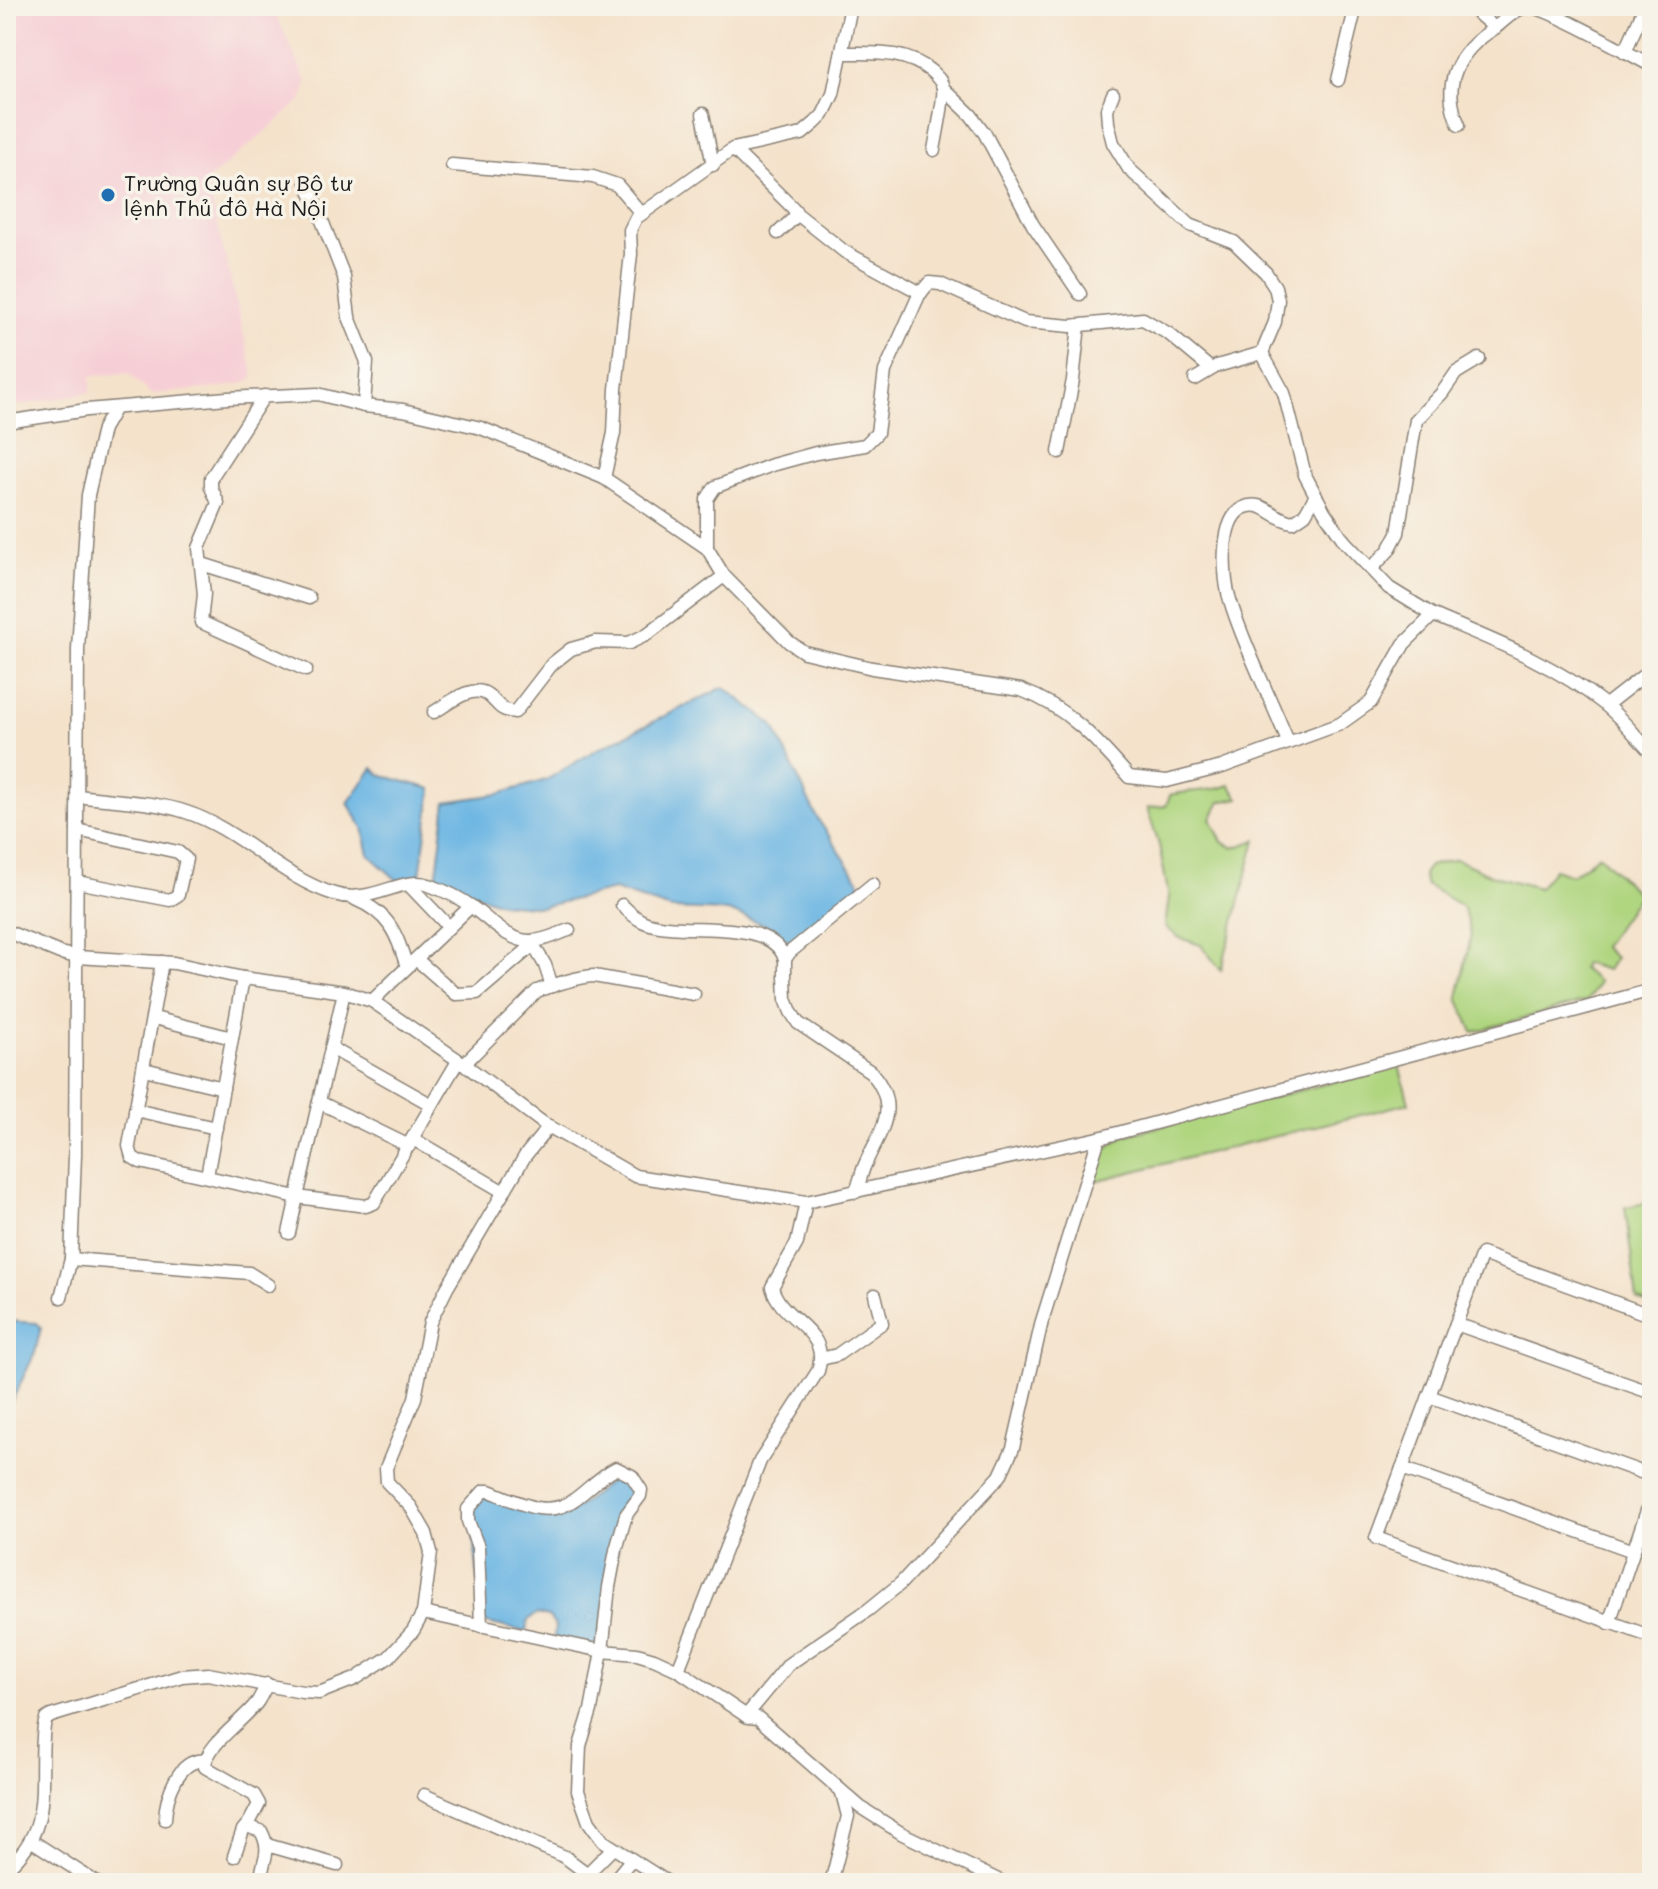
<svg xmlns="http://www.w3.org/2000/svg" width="1658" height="1889" font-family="Mali,sans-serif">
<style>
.built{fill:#f6cfd6}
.green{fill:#afd57f;stroke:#66784e;stroke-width:2}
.water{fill:#6bb5e3;stroke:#446880;stroke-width:2}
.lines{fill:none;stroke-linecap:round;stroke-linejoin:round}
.minor-casing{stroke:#887f74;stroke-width:15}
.major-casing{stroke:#887f74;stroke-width:19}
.minor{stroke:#fff;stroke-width:12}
.major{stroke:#eec469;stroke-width:16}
.poi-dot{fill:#1f6fb2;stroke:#f7f3e8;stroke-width:3}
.labels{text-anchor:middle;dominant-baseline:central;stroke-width:7;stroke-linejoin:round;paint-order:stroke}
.poi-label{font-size:22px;fill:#1c1c1c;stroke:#f7f3e8;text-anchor:start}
</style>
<rect width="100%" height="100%" fill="#f7f3e8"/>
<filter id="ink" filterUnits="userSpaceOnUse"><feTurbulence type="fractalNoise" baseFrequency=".0125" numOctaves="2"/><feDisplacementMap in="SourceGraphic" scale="16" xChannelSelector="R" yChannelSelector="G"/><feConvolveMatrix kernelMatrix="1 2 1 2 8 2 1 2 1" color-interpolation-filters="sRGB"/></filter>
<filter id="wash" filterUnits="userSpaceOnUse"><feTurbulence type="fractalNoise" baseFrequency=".006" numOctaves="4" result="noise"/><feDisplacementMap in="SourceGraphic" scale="32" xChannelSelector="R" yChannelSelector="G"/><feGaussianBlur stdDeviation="1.8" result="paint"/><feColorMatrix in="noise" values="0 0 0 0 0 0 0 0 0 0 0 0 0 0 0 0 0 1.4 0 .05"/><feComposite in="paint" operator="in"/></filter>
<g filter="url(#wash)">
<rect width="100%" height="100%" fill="#f4e2cb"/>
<!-- built -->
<polygon class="built" points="6,6 272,6 307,82 302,100 207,181 254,377 244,383 218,388 151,394 128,373 91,376 91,392 6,408"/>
<!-- green -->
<g class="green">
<path d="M1230 785 1239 798 1220 802 1211 819 1222 842 1234 848 1256 840 1221 970 1201 945 1180 938 1165 927 1169 897 1159 845 1147 808 1166 806 1170 795C1191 789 1210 793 1230 785Z"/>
<polygon points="1599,855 1639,895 1603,947 1615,958 1607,970 1584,963 1582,969 1599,982 1587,1001 1473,1032 1458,998 1471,935 1463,907 1426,885 1423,874 1429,866 1456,859 1491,875 1539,888 1554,869 1572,875"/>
<polygon points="1399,1065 1409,1103 1095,1181 1105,1149 1123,1136"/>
<polygon points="1652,1202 1652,1305 1637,1300 1625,1207"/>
</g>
<!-- water -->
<g class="water">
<polygon points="724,687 773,725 816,816 861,884 792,943 773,928 728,911 671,909 614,890 541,907 501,903 436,881 446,802 499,794 546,780 596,750"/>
<polygon points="373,768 381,775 432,789 420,875 398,881 369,855 363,828 348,803"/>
<polygon points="6,1321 37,1323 41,1327 35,1353 6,1413"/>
<path d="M620 1476 638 1489 625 1514 597 1647 554 1638 555 1626 549 1617 537 1614 528 1620 526 1632 483 1622 471 1513 485 1495C507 1504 539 1523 564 1514 582 1508 600 1488 615 1477Z"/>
</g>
</g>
<g filter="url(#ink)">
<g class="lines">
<defs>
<g id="minor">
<path d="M1469 6 1495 28C1504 21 1514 9 1526 7 1543 4 1631 55 1652 66"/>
<polyline points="1625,52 1645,6"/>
<path d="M842 53C874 53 906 50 932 72 937 77 942 81 943 88 945 96 936 138 934 150"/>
<polyline points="1338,80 1356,6"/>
<polyline points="943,88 971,115 985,134 1033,225 1080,294"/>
<polyline points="1113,94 1107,109 1108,123 1113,143 1129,169 1190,225 1234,242 1266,273 1275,287 1278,300 1275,322 1262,353 1284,393 1305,475 1324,511 1345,542 1389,588 1433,615"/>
<polyline points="703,114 713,165"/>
<path d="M1459 125C1440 84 1458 51 1495 28"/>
<polyline points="733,149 795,210 795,217 778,233"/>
<polyline points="452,165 593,177 617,185 641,213"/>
<polyline points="307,182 344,277 349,317 367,362 364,406"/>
<polyline points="796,213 845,252 921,293"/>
<polyline points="1195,379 1217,366 1262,353"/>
<polyline points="264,396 211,478 211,487 218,503 199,548 204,594 201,622 306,670"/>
<path d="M6 422 87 410 227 398 318 394 364 406 403 410 481 428 604 478 707 548 724 576 789 642 804 652 872 668 1021 690C1066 706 1098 741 1129 777L1167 781 1222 767 1340 724 1371 702 1404 644 1433 615C1492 640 1553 663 1604 704 1622 718 1636 737 1652 753"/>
<polyline points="1059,452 1073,380 1079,325"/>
<polyline points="604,478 614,433 616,389 631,254 630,230 636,218 733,149 802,134 815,123 823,115 833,94 851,6"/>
<polyline points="707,548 707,499 715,487 772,465 816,453 865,445 877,433 885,371 919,295 929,283 940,284 1025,322 1071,326 1143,319 1169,334 1211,369"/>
<polyline points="202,564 309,598"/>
<polyline points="1371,569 1389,550 1398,533 1416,420 1442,393 1456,373 1479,359"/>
<polyline points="1606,705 1652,669"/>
<path d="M434 712C448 704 472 683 488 695 500 705 498 710 515 712L552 664 571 649 596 642 629 643 646 635 724 576"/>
<path d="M1288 742C1270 696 1244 647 1230 600 1223 579 1219 520 1243 508 1263 498 1274 520 1293 522L1305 514 1316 495"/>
<path d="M78 796C111 801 154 801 186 812 239 829 280 877 334 894 370 906 403 875 429 885 443 890 460 898 472 907 489 919 507 940 529 941 542 942 557 934 569 930"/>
<polyline points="77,882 170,900 178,895 186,859 178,852 77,830"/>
<polyline points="409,885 449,927"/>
<path d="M355 899C390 914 396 933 407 967"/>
<path d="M622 905C628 911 634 917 642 921 676 938 769 913 785 959"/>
<polyline points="6,931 60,953 77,957 174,963 243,978 344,992 372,1001 464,1064 543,1123 635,1176 806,1202 1099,1138 1652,990"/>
<polyline points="531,941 545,965 552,986"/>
<polyline points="416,959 456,994 477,993 533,945"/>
<polyline points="162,962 129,1146 132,1157 140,1162 297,1197 344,992"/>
<polyline points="372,1001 471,906"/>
<polyline points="154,1018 232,1038"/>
<polyline points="331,1048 432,1105"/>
<path d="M464 1064 537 991C555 985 575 977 594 976L694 994"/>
<polyline points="144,1069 223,1088"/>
<polyline points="319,1102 409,1146"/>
<polyline points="135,1110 216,1128"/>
<polyline points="413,1139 504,1192"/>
<polyline points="207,1176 243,978"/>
<path d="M856 1192C859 1184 861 1175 864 1167 878 1133 903 1109 871 1072L798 1023 791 1012 786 999 785 977V959L790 952 873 884"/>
<polyline points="289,1233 297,1197 366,1206 374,1203 458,1061"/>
<polyline points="71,1259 249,1273 268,1285"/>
<polyline points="61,1297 71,1259 75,1155 78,649 88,495 103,429 115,408"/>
<polyline points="1652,1316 1482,1254 1376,1538 1652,1637"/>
<polyline points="1456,1324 1652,1393"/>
<polyline points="821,1359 837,1355 882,1323 875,1295"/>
<polyline points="1429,1396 1652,1476"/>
<polyline points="1402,1468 1633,1551"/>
<polyline points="423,1613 602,1651 637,1654 654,1659 678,1670 748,1717 758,1718 860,1807 901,1833 1004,1883"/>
<polyline points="1609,1623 1652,1496"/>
<path d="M481 1626 478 1547 468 1521V1509L484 1491H490C518 1502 548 1520 575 1499 589 1489 600 1476 616 1468L632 1476 641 1490 640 1496 626 1515 616 1550 609 1587 602 1651 591 1710 580 1746 578 1791 589 1822 603 1841 669 1883"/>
<path d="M678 1670 760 1461 818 1371C831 1328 781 1322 772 1287L797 1243 806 1202"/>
<polyline points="746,1716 789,1664 868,1610 900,1584 1000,1476 1013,1448 1042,1321 1099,1138"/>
<polyline points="424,1795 565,1857 585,1872 589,1872 613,1848"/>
<path d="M165 1819C166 1797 178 1758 205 1761"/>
<polyline points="32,1841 97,1883"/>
<polyline points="267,1845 337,1865"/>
<polyline points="234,1856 243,1830 249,1823"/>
<path d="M6 1869C56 1827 37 1782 44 1726L46 1719 51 1716 182 1676 208 1674 302 1692 319 1693 355 1679 389 1657 413 1631 423 1613 431 1552 426 1533 411 1507 387 1482 386 1468 415 1398 430 1322 447 1288 525 1156 549 1126"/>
<path d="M262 1883C259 1860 274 1856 261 1831L252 1828 249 1823 259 1804 254 1795 205 1767C204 1746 246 1719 258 1701 261 1696 264 1690 267 1684"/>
<polyline points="612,1883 630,1861"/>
<polyline points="831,1883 848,1816 842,1793"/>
</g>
<polyline id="major" points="1649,1883 1652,1873"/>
</defs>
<!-- minor casing -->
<use href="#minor" class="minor-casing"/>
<!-- major casing -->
<use href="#major" class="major-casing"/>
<!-- minor -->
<use href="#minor" class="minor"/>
<!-- major -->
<use href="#major" class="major"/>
</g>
</g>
<!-- markers -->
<circle class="poi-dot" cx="108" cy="195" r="8"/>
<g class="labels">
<!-- poi labels -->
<g class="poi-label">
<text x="124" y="182">Trường Quân sự Bộ tư<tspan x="124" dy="25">lệnh Thủ đô Hà Nội</tspan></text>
</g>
</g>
<!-- margin -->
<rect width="1658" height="1889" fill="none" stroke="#f7f3e8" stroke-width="32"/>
</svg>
